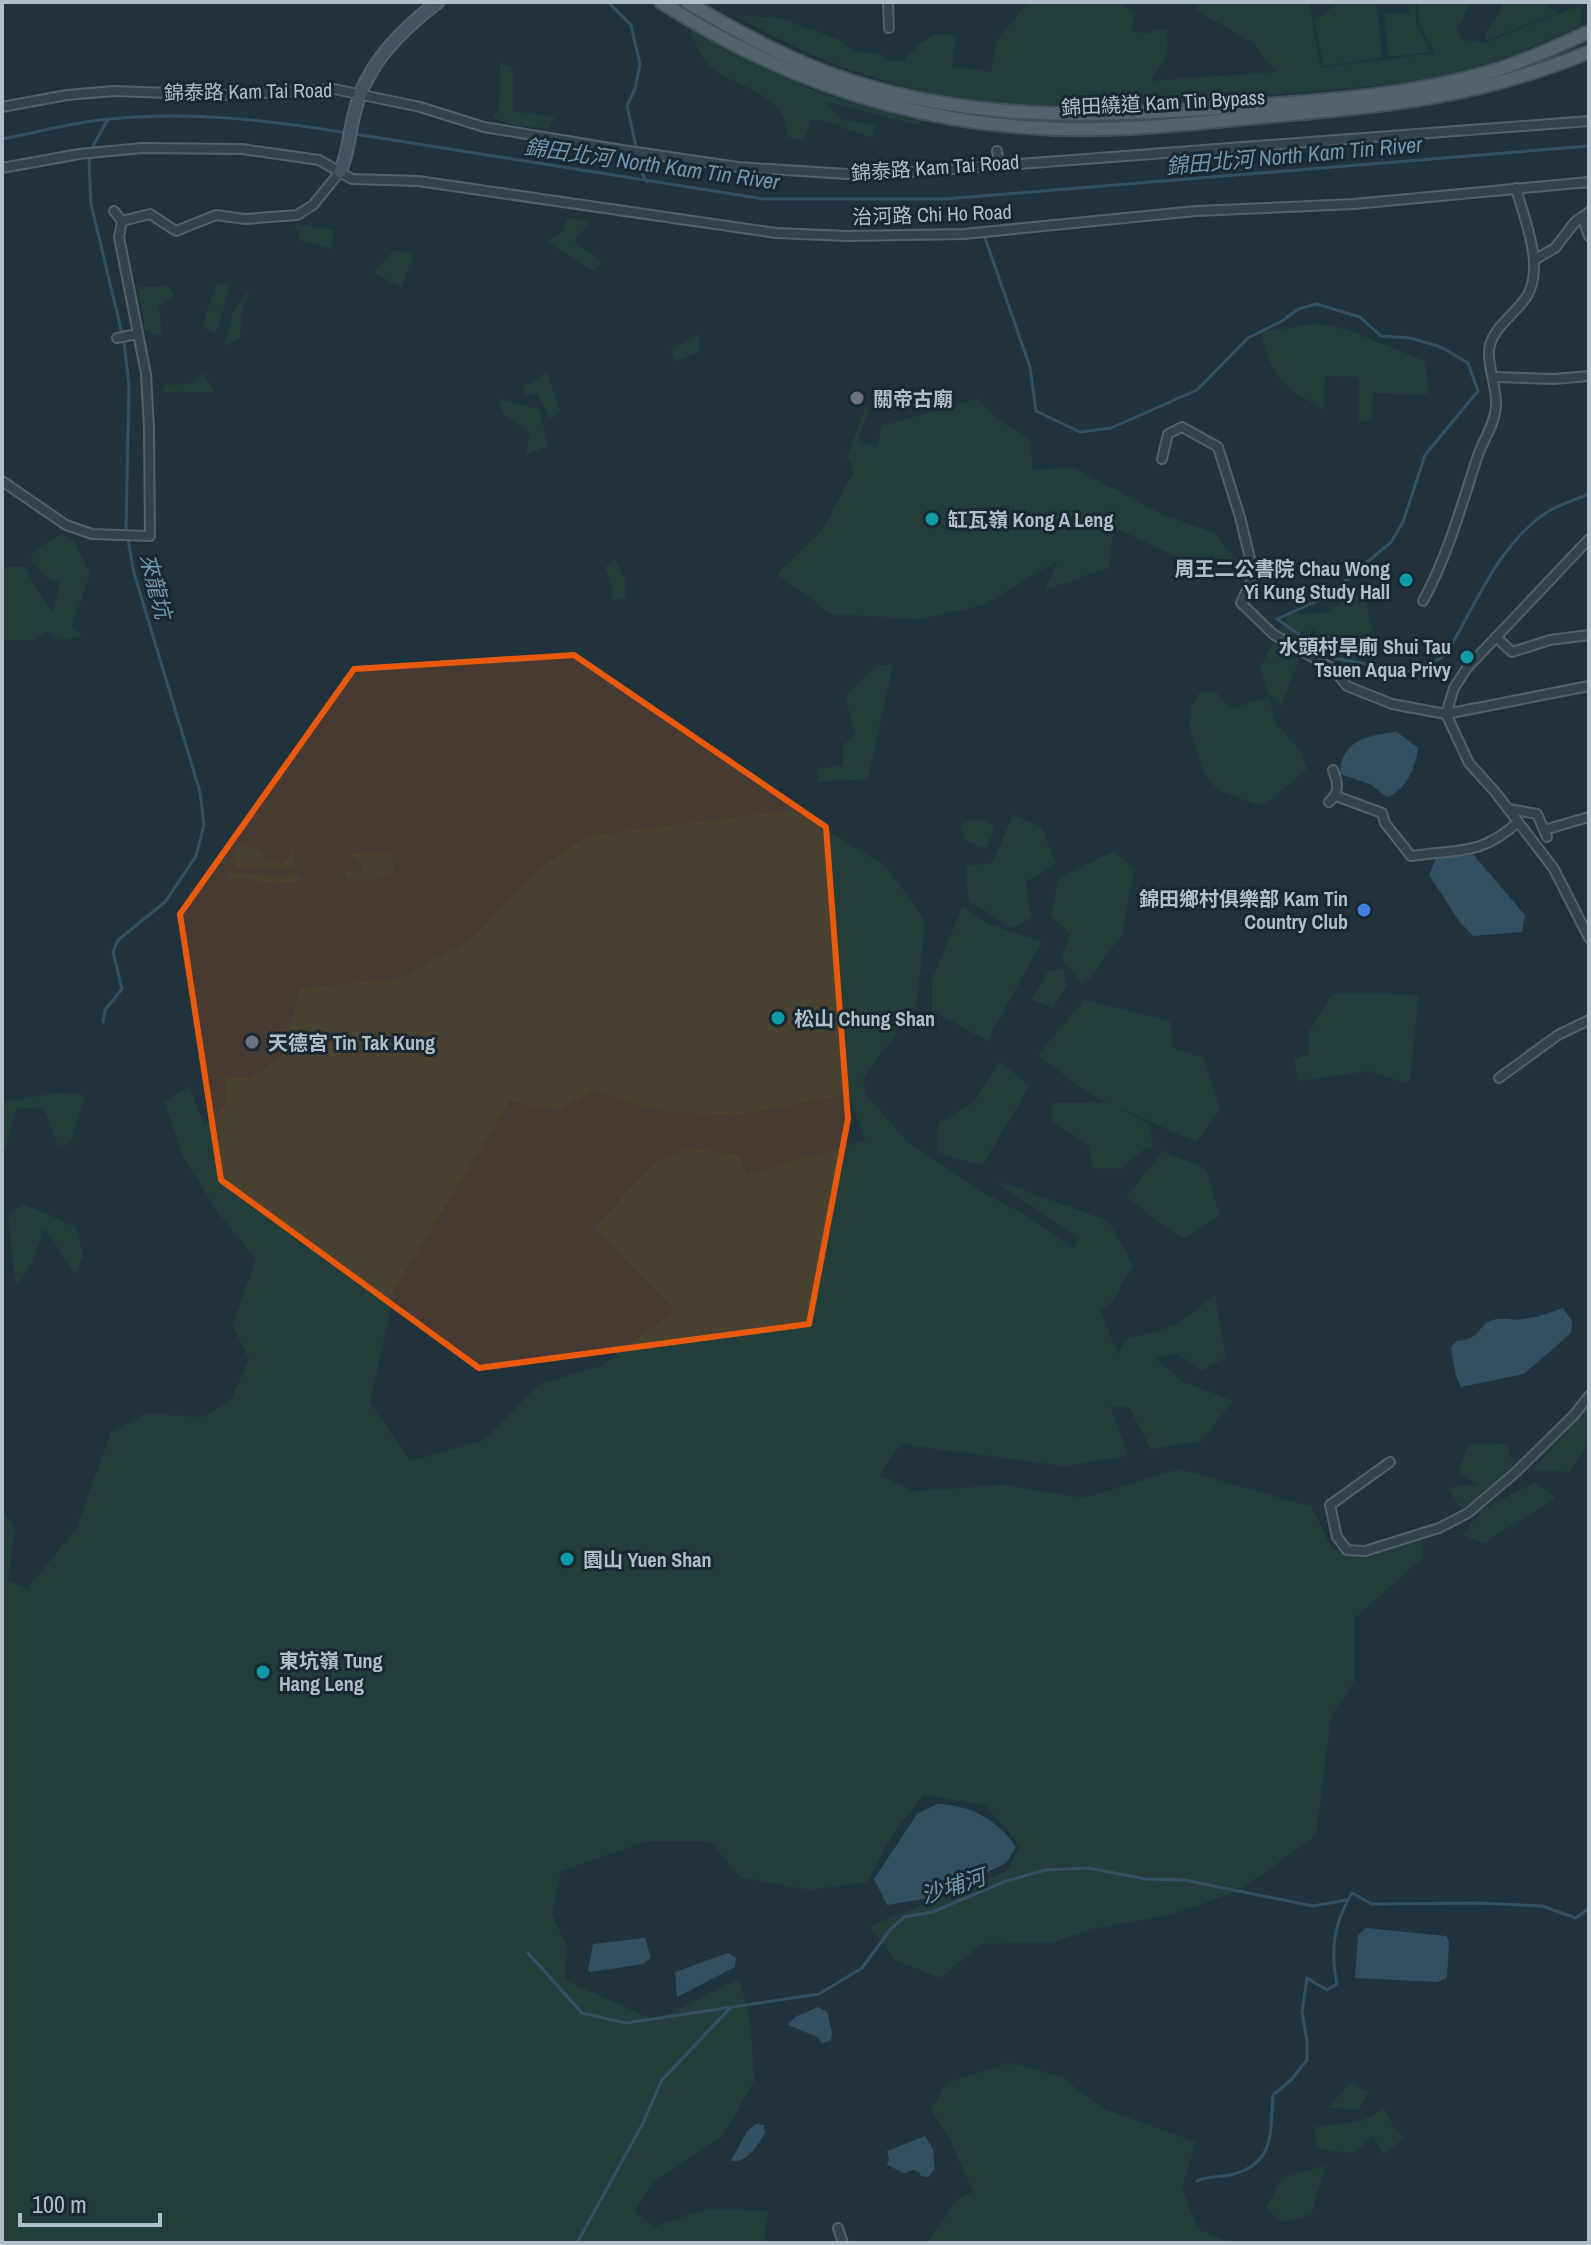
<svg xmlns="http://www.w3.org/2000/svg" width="1591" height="2245" font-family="'Archivo Narrow','Noto Sans TC',sans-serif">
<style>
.green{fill:#223d3a;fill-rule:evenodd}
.water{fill:#315162}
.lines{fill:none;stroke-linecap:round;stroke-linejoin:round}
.stream{stroke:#315162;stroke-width:3}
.street-casing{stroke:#52616a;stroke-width:12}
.secondary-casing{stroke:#52616a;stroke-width:15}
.primary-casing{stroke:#414f58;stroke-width:16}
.street{stroke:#34444c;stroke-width:8}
.secondary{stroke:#425460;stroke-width:11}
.primary{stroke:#52636d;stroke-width:12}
.marked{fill:#e8590c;fill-opacity:0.2;stroke:#e8590c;stroke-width:6;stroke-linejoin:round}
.worship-dot{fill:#6b7280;stroke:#1a2831;stroke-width:3}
.culture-dot{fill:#0f9aa8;stroke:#1a2831;stroke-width:3}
.shop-dot{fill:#3f7fe0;stroke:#1a2831;stroke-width:3}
.labels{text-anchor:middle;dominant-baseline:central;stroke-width:6;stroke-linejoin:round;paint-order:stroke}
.street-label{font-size:20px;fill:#afbec8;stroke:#1a2831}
.poi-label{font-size:20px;font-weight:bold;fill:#afbec8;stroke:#1a2831;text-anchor:start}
.water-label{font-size:22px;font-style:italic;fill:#6e97ae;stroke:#1a2831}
</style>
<rect width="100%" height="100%" fill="#20323c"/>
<!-- green -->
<g class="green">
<path d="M1029 2H1117L1135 13 1132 31 1148 34 1156 29 1166 31C1172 55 1161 64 1151 81L1276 72 1253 43 1196 10 1198 2H1309L1321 68 1436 53 1419 24 1418 2H1471L1457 30 1464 40 1484 43 1583 4 1580 26C1538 45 1495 64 1449 74 1385 88 1316 91 1251 96 1172 102 1093 110 1015 105 915 98 820 65 734 15L780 18 840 40 853 52 881 54 890 61H906V53L916 52V43L924 42 935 34 956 35 952 67 991 72 996 44 1001 34Z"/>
<polygon points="1340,2 1377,2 1382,58 1323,66 1315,20"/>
<polygon points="1409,2 1416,2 1416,25 1431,52 1388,57 1384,14 1409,14"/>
<path d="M1503 2H1541L1558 13 1484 41C1487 23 1499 18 1503 2Z"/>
<path d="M687 25 790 80 820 93 922 122 917 125 825 101 840 119 877 125 872 138 822 120H811L804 141 787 137C789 95 739 88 713 69 701 60 694 38 687 25Z"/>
<polygon points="500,63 513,68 513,111 555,117 549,129 509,124 493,117 499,108"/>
<polygon points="567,217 589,222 574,242 602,262 594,271 547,242 563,231"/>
<polygon points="295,224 334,230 331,249 300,240"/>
<polygon points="394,250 414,254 401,288 374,273"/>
<polygon points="217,283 231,284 216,333 202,326"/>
<polygon points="138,287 167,287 175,294 159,307 162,336 145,330"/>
<polygon points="251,288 242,311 240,339 225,346 233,311"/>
<path d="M1315 324 1346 329 1425 361 1429 394 1373 393 1372 421H1359V377L1325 376 1324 410C1280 383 1274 384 1261 332Z"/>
<polygon points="699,335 699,352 676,361 671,349"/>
<polygon points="547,372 560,411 550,419 537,393 526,396 523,387"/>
<polygon points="203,373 215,392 163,392 165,385 190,384"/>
<polygon points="498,399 539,409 548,446 526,455 529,433 503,414"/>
<polygon points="977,399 999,420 1030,439 1033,470 1074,468 1164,515 1214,533 1240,564 1189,562 1113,527 1110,567 1045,590 1058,560 984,605 919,619 831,614 777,574 822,530 854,471 847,456 867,403 868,414 857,442 877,447 882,426"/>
<polygon points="61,534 74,540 90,574 72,626 83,636 60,640 47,632 32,640 2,640 2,567 24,567 52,613 60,583 47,577 30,559 36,549"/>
<polygon points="615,560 625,579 627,598 612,599 612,586 605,567"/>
<polygon points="1377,580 1366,601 1376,649 1343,665 1312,628 1281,706 1268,693 1260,668 1288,614 1326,613"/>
<polygon points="876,665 893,665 868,779 818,782 818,769 843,766 843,746 855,733 845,697"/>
<polygon points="1216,692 1230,709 1269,697 1276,723 1300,750 1307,769 1269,801 1258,805 1217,790 1202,768 1189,727 1191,707 1199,693"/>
<path d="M794 810 887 867 925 921 917 1005 863 1079 866 1095 907 1141 984 1193 1026 1215 1074 1249 1079 1239 992 1179 1109 1221 1133 1265 1113 1301 1101 1311 1118 1354 1125 1340 1176 1325 1215 1295 1226 1357 1202 1371 1177 1353 1156 1359 1182 1381 1233 1401 1201 1441 1151 1449 1129 1408 1110 1405 1128 1456 1063 1466 900 1444 880 1475 913 1491 1004 1485 1084 1498 1179 1469 1312 1507 1332 1549 1368 1555 1422 1538 1424 1557 1354 1619V1682L1331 1716 1316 1836 1238 1891 1173 1914 1092 1929 1055 1942 982 1944 940 1978 896 1961 870 1926 1007 1871 1020 1846 985 1805 924 1795 892 1835 867 1882 809 1890 740 1877 710 1841H648L561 1871 552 1914 567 1947 565 1980 656 2021 739 1978 750 2021 755 2080 723 2136 654 2182 635 2211 654 2227 705 2209 768 2211 764 2243H2V1509L15 1530 8 1581 27 1589 76 1529 111 1432 146 1414 204 1417 231 1399 249 1359 232 1325 256 1260 219 1214 184 1159 164 1102 190 1087 204 1125 226 1104V1077L250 1078 284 1055 299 988 398 979 469 941 544 865 587 836ZM592 1091 661 1111 737 1115 848 1094 865 1140 747 1175 738 1155 687 1148 655 1163 594 1227 675 1311 600 1366 538 1385 484 1440 411 1461 370 1403 396 1286 510 1101 558 1110Z"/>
<polygon points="1013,815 1042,827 1056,864 1026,882 1031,917 1012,928 969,901 965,866 992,863"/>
<polygon points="978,818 996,827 986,848 964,840 961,824"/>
<polygon points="236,843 263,850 264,860 283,864 294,851 295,869 235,868"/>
<polygon points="1114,851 1134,870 1123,933 1090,978 1082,984 1061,957 1070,934 1051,916 1058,878"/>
<polygon points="394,852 391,860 395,872 376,880 347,879 344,871 363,872 361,865 349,854"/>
<polygon points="230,872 276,876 300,874 300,881 279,883 228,878"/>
<polygon points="962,906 989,924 1042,942 987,1041 932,1010 932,980"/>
<polygon points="1063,969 1067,986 1053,1008 1032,1000 1048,971"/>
<polygon points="1364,993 1419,995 1410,1080 1401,1082 1370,1071 1298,1081 1294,1060 1309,1054 1309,1032 1333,994"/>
<polygon points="1084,1000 1170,1021 1173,1048 1204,1058 1220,1110 1196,1142 1116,1106 1148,1124 1154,1147 1143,1150 1121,1169 1093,1168 1088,1145 1051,1120 1052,1103 1108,1103 1087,1093 1038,1055"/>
<polygon points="999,1061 1030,1086 982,1166 937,1152 938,1123 974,1102"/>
<polygon points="57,1093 85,1095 71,1142 59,1147 43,1107 16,1109 6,1148 2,1145 2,1102"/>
<polygon points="1163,1151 1206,1169 1220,1216 1182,1239 1126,1197"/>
<polygon points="23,1204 76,1227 84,1257 75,1274 45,1228 30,1267 16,1288 8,1216"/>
<polygon points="1589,1405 1589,1442 1570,1472 1533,1470"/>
<polygon points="1478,1443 1506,1444 1514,1464 1478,1498 1461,1509 1448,1488 1478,1484 1458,1472 1468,1445"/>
<polygon points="1536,1482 1556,1499 1483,1543 1462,1535 1483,1509"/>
<polygon points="1008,2063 1062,2077 1102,2108 1196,2142 1182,2188 1198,2229 1232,2243 927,2243 957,2200 973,2192 949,2138 931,2110 946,2083"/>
<polygon points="1350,2082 1369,2092 1358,2110 1328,2108"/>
<polygon points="1384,2109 1395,2129 1404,2138 1384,2154 1373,2136 1354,2153 1316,2149 1315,2127 1361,2121"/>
<polygon points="1326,2165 1311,2215 1281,2222 1266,2208 1282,2178"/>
</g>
<!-- water -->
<g class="water">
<path d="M1397 732 1418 748C1416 766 1406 791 1387 797L1370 784 1340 774C1341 740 1368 735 1397 732Z"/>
<polygon points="1472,853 1525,915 1522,932 1473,936 1459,921 1429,875 1436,859"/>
<path d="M1563 1308 1572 1321 1571 1333 1524 1374 1461 1387 1456 1376 1451 1348 1456 1341C1484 1339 1476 1325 1493 1320 1504 1317 1515 1321 1525 1319 1538 1317 1551 1312 1563 1308Z"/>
<path d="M937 1804C970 1805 997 1819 1016 1847L1006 1863 960 1885 924 1899 887 1905 874 1879 917 1814Z"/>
<polygon points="1366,1928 1446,1936 1449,1941 1447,1978 1437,1982 1355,1978 1358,1935"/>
<polygon points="645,1938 651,1958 643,1964 591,1972 588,1970 593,1944"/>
<polygon points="728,1953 736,1958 735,1967 677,1997 675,1972"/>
<polygon points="818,2007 827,2012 832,2032 831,2041 822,2043 817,2037 788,2025 795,2017"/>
<path d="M756 2124 764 2125 765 2133C757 2146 747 2163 731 2161L747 2131Z"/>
<polygon points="925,2136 933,2149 935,2169 928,2177 921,2176 919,2172 913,2170 904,2173 887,2165 889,2159 887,2151"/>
</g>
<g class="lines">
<!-- stream -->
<g class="stream">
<polyline points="608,2 631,25 640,64 635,89 627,106 642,173 647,182"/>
<polyline points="355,134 764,199 945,199 1589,146"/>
<path d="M2 139C38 132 74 122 110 119 189 111 269 120 347 133"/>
<polyline points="984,235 1030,367 1036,411 1080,432 1111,428 1197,390 1248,338 1282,321 1298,309 1317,304 1360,317 1381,336 1411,338 1441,347 1468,363 1478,391 1425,455 1403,522 1391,542 1328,596 1277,619"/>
<path d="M1277 619 1333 658 1412 672 1441 658 1452 644C1478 599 1500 545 1544 514 1557 505 1575 500 1589 494"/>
<polyline points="103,1022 105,1010 122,989 113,952 118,940 165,902 196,856 204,825 200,792 134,573 126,529 129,385 124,342 91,204 89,164 94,144 108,119"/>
<polyline points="528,1953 582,2013 626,2023 819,1994 862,1968 890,1930 904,1917 932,1912 1006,1881 1046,1870 1089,1868 1145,1879 1184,1880 1313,1906 1347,1900"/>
<path d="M1197 2181C1210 2175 1221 2178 1234 2174 1276 2163 1270 2129 1273 2095L1291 2080 1307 2060V2041L1302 2012 1307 1978 1327 1990 1337 1984C1330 1950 1334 1922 1352 1893L1372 1904 1479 1903 1542 1906 1576 1918 1589 1908"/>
<polyline points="577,2243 642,2125 662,2080 731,2007"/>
</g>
<defs>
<g id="street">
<polyline points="888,2 889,28"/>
<polyline points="2,107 67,95 114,91 225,95 334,89 420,107 484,127 622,150 738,167 847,174 912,172 1589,121"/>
<polyline points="997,151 999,164"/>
<polyline points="2,168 79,154 142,148 242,149 319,160 352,179 418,181 776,233 848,236 964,234 1196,211 1354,204 1589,182"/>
<polyline points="114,211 122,221"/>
<polyline points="1582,217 1589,236"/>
<polyline points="1534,260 1555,248 1575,222 1589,212"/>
<polyline points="117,338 137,334"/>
<polyline points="1493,377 1554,379 1589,376"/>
<polyline points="1162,459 1168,434 1182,427 1218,447 1240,517 1254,575 1241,603 1273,634 1333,669 1347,686 1392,704 1446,714 1589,686"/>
<polyline points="2,481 66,525 92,534 150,536 149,428 146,374 119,237 122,221 150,214 176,231 216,215 245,219 297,215 313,205 340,172"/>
<polyline points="1589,539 1467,668 1454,688 1446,714 1469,763 1496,793 1554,869 1589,938"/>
<path d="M1423 601C1448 555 1461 507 1477 458 1483 440 1495 424 1496 406 1497 387 1488 369 1489 351 1490 329 1517 313 1527 296 1545 266 1524 219 1516 188"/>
<polyline points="1496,637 1512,652 1550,640 1589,635"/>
<path d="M1336 796 1382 813 1385 823 1411 856C1458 849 1481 856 1518 822"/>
<path d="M1329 802C1340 792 1338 783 1333 770"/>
<polyline points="1509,809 1537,814 1547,837"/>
<polyline points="1544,830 1589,817"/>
<polyline points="1499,1078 1558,1035 1589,1020"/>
<polyline points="1390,1462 1330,1505 1337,1537 1347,1550 1365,1551 1439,1528 1468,1513 1516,1472 1574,1415 1589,1396"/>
<polyline points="838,2228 843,2243"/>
</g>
<path id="secondary" d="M340 172C349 152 349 132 355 111 366 65 401 30 438 2"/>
<g id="primary">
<path d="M661 2C794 88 942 133 1101 129 1158 128 1214 121 1270 116 1387 106 1479 97 1589 52"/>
<path d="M687 2C746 37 807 70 874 88 992 121 1102 116 1223 108 1313 101 1406 97 1493 71 1526 61 1558 46 1589 32"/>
</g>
</defs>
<!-- street casing -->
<use href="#street" class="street-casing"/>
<!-- secondary casing -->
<use href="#secondary" class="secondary-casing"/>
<!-- primary casing -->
<use href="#primary" class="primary-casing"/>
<!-- street -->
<use href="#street" class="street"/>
<!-- secondary -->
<use href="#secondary" class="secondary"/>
<!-- primary -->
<use href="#primary" class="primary"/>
</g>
<!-- marked area -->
<path class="marked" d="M574 655 826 827 848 1119 809 1324 479 1368 221 1180 180 914 354 669Z"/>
<!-- markers -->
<g class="worship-dot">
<circle cx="857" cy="398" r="8"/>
<circle cx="252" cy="1042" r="8"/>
</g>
<g class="culture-dot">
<circle cx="932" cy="519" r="8"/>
<circle cx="1406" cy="580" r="8"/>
<circle cx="1467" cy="657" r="8"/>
<circle cx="778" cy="1018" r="8"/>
<circle cx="567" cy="1559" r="8"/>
<circle cx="263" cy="1672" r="8"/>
</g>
<circle class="shop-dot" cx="1364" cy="910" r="8"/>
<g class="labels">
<!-- street labels -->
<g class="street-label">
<text transform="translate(248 91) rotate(-1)">錦泰路 Kam Tai Road</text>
<text transform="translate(1163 102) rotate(-3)">錦田繞道 Kam Tin Bypass</text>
<text transform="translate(935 167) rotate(-4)">錦泰路 Kam Tai Road</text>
<text transform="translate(932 214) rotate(-2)">治河路 Chi Ho Road</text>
</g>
<!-- poi labels -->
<g class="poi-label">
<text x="873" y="398">關帝古廟</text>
<text x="948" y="519">缸瓦嶺 Kong A Leng</text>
<text x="1390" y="568" text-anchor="end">周王二公書院 Chau Wong<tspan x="1390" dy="23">Yi Kung Study Hall</tspan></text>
<text x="1451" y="646" text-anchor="end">水頭村旱廁 Shui Tau<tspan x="1451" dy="23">Tsuen Aqua Privy</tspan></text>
<text x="1348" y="898" text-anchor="end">錦田鄉村俱樂部 Kam Tin<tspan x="1348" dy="23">Country Club</tspan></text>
<text x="794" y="1018">松山 Chung Shan</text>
<text x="268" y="1042">天德宮 Tin Tak Kung</text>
<text x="583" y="1559">園山 Yuen Shan</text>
<text x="279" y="1660">東坑嶺 Tung<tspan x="279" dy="23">Hang Leng</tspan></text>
</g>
<!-- water labels -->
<g class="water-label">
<text transform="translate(1294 155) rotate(-5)">錦田北河 North Kam Tin River</text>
<text transform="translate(652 164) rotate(8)">錦田北河 North Kam Tin River</text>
<text transform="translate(156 586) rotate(75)">來龍坑</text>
<text transform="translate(953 1886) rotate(-18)">沙埔河</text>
</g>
</g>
<!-- border -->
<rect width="1591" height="2245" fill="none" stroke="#afbec8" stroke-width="8"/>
<!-- scale -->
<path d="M20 2213v12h140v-12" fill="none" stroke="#afbec8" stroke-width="4"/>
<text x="32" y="2213" font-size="24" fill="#afbec8" stroke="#1a2831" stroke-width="6" paint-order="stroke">100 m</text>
</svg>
